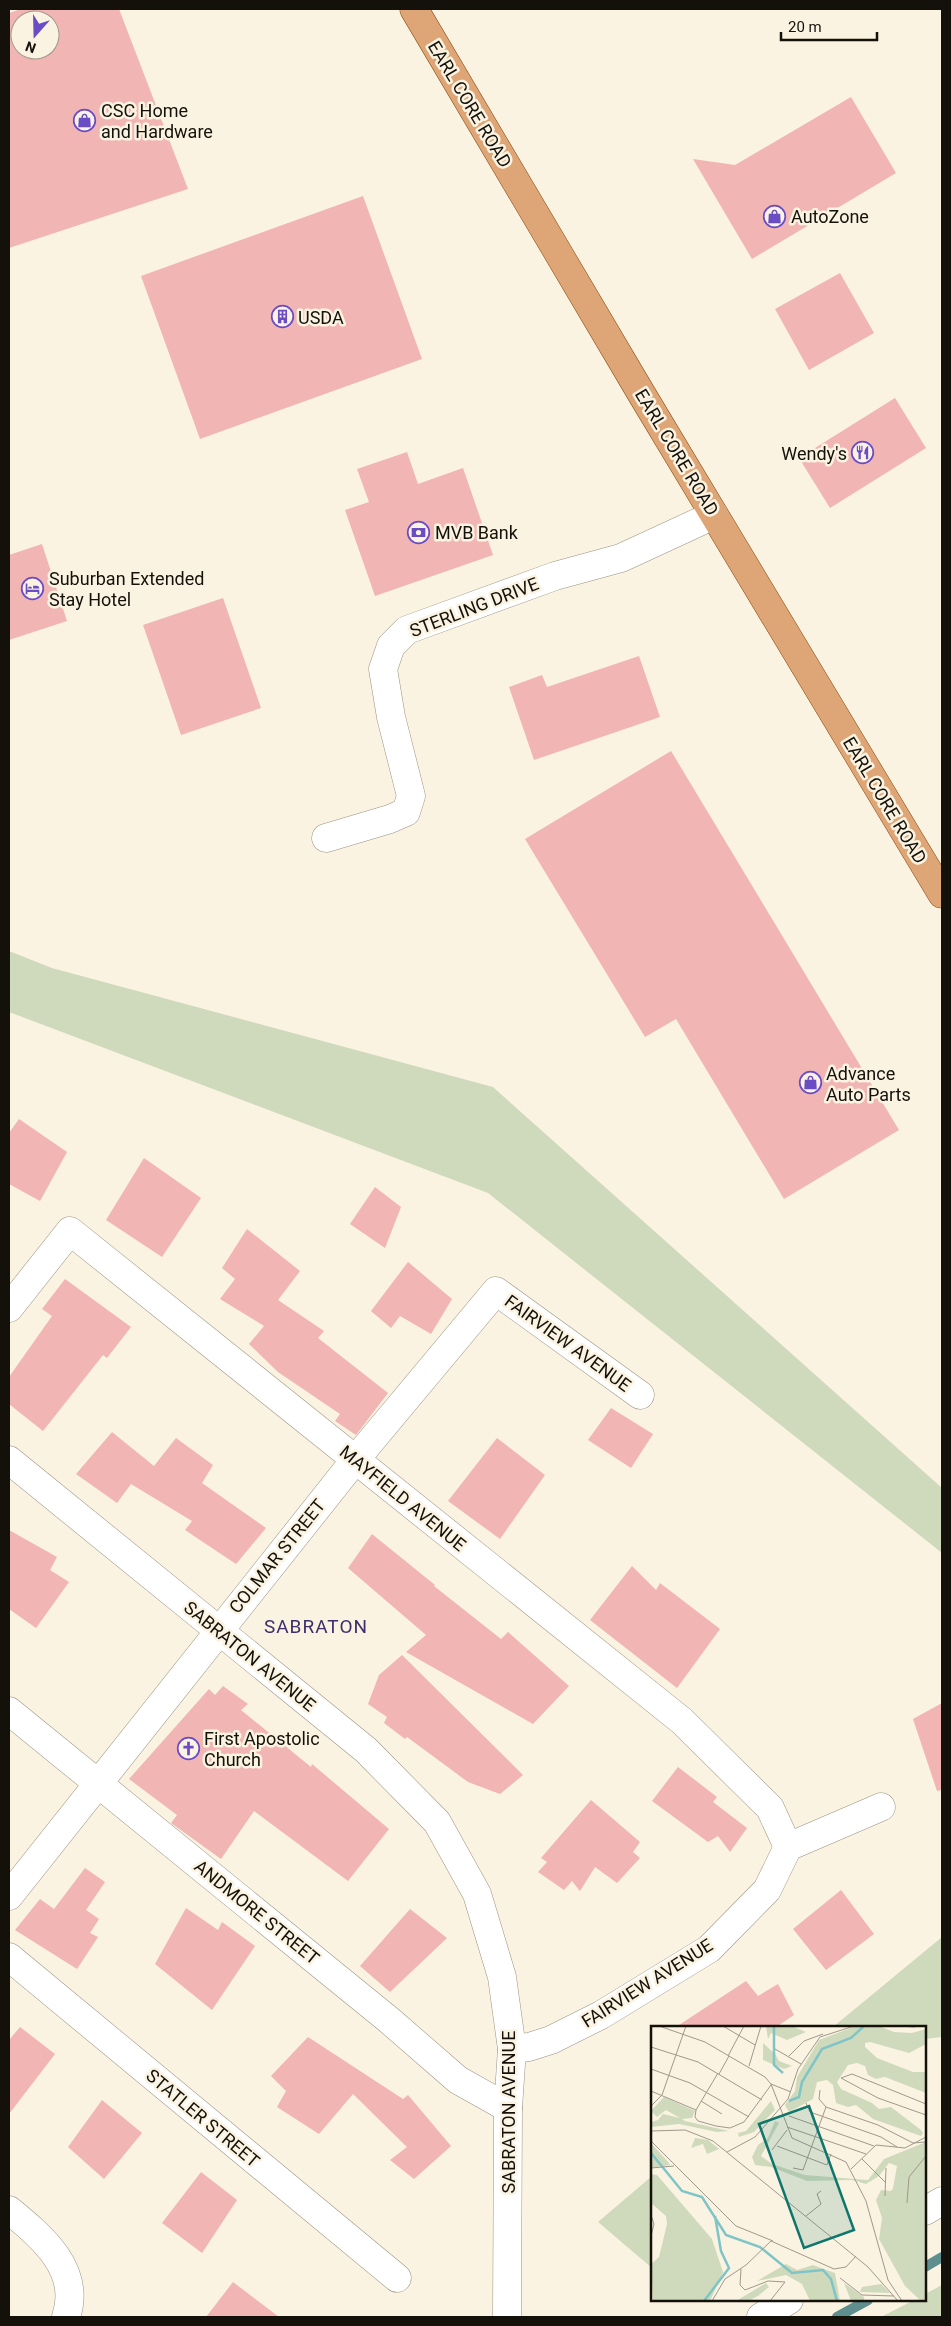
<svg xmlns="http://www.w3.org/2000/svg" width="951" height="2326" font-family="Roboto,sans-serif">
<style>
.green{fill:#cfdabc}
.lines{fill:none;stroke-linecap:round;stroke-linejoin:round}
.stream{stroke:#5f8e8f;stroke-width:10}
.building{fill:#f1b5b3;fill-rule:evenodd}
.street-casing{stroke:#9a9383;stroke-width:29}
.secondary-casing{stroke:#9a9383;stroke-width:29}
.primary-casing{stroke:#894c15;stroke-width:29}
.street{stroke:#fff;stroke-width:28}
.secondary{stroke:#fff;stroke-width:28}
.primary{stroke:#dea676;stroke-width:28}
.labels{text-anchor:middle;dominant-baseline:central;stroke-width:5;stroke-linejoin:round;paint-order:stroke}
.street-label{font-size:18px;fill:#14110b;stroke:#fbf3e1}
.poi-label{font-size:18px;fill:#14110b;stroke:#fbf3e1;text-anchor:start}
.neighbourhood-label{font-size:19px;letter-spacing:1px;fill:#3c2f6b;stroke:#fbf3e1}
.inset-river{fill:none;stroke:#7fc4c7;stroke-width:2.5}
.inset-road{fill:none;stroke:#9f998b;stroke-width:1}
.view{fill:#0f766e;fill-opacity:0.15;stroke:#0f766e;stroke-width:2.5}
.inset-edge{fill:none;stroke:#14110b;stroke-width:2.5}
</style>
<rect width="100%" height="100%" fill="#fbf3e1"/>
<!-- green -->
<g class="green">
<polygon points="9,951 52,968 493,1087 942,1488 942,1553 488,1193 9,1012"/>
<polygon points="942,1937 942,2037 925,2039 925,2027 833,2027"/>
<polygon points="652,2176 652,2268 598,2222"/>
<polygon points="942,2285 942,2317 881,2317 914,2300 925,2300 925,2294"/>
</g>
<g class="lines">
<!-- stream -->
<g class="stream">
<polyline points="925,2267 942,2257"/>
<polyline points="837,2317 868,2300"/>
</g>
</g>
<!-- building -->
<g class="building">
<path d="M21 9H119L188 189 9 248V13ZM20 20H50V50H20Z"/>
<polygon points="851,97 896,173 752,259 693,159 735,165"/>
<polygon points="363,196 422,359 200,439 141,276"/>
<polygon points="840,273 874,333 809,370 775,309"/>
<polygon points="895,398 926,448 830,508 799,458"/>
<polygon points="407,452 418,484 463,468 493,555 375,596 345,510 369,502 357,469"/>
<polygon points="42,544 67,621 9,640 9,555"/>
<polygon points="223,598 261,708 181,735 143,625"/>
<polygon points="639,656 660,717 534,760 509,687 542,675 547,687"/>
<polygon points="671,751 899,1130 784,1199 676,1019 645,1037 525,839"/>
<polygon points="19,1119 67,1152 40,1201 9,1184 9,1133"/>
<polygon points="144,1158 201,1198 162,1257 106,1220"/>
<polygon points="375,1187 401,1207 385,1248 350,1224"/>
<polygon points="247,1229 300,1271 278,1300 324,1331 318,1338 388,1393 356,1435 335,1421 340,1414 278,1372 249,1344 264,1326 220,1299 235,1279 222,1268"/>
<polygon points="408,1262 452,1299 431,1334 400,1316 391,1328 371,1311"/>
<polygon points="65,1279 131,1327 107,1358 103,1355 43,1431 9,1404 9,1377 52,1316 42,1309"/>
<polygon points="611,1408 653,1434 631,1468 588,1440"/>
<polygon points="112,1432 154,1466 176,1438 213,1465 202,1483 266,1528 236,1564 185,1530 192,1521 131,1484 117,1503 76,1474"/>
<polygon points="497,1438 545,1475 500,1539 448,1501"/>
<polygon points="9,1530 57,1557 50,1570 69,1582 36,1628 9,1609"/>
<polygon points="372,1534 435,1585 434,1586 501,1639 508,1632 569,1686 533,1724 406,1652 426,1635 348,1568"/>
<polygon points="632,1566 656,1590 660,1583 720,1629 677,1688 590,1620"/>
<polygon points="402,1655 523,1775 500,1794 468,1782 407,1737 405,1739 384,1723 387,1717 368,1704 379,1675"/>
<polygon points="223,1686 248,1704 241,1710 311,1767 312,1764 389,1829 348,1881 254,1811 221,1859 171,1823 177,1815 129,1779 209,1689 215,1695"/>
<polygon points="942,1703 942,1790 937,1791 913,1719"/>
<polygon points="678,1767 717,1797 713,1802 747,1828 730,1852 718,1836 708,1842 652,1801"/>
<polygon points="591,1800 640,1842 633,1852 640,1858 617,1883 595,1867 580,1891 572,1881 564,1890 538,1872 547,1862 541,1858"/>
<polygon points="85,1868 105,1882 86,1910 99,1919 90,1933 98,1937 77,1969 15,1930 40,1899 54,1909"/>
<polygon points="841,1890 874,1934 826,1970 793,1929"/>
<polygon points="186,1908 218,1930 222,1922 255,1946 212,2010 155,1964"/>
<polygon points="410,1909 447,1938 390,1992 360,1966"/>
<polygon points="746,1981 758,1996 778,1984 794,2015 776,2027 676,2027"/>
<polygon points="20,2027 55,2054 9,2114 9,2040"/>
<polygon points="308,2037 403,2099 408,2095 451,2146 414,2179 390,2160 407,2147 353,2094 319,2134 277,2107 286,2091 271,2076"/>
<polygon points="102,2100 142,2133 104,2179 68,2147"/>
<polygon points="201,2172 237,2200 202,2253 162,2223"/>
<polygon points="233,2282 279,2317 206,2317"/>
</g>
<g class="lines">
<defs>
<g id="street">
<polyline points="326,838 390,819 406,812 411,796 391,717 383,669 391,646 407,630 555,576 621,558 714,515"/>
<polyline points="9,1308 70,1231 682,1721 770,1808 788,1847"/>
<polyline points="9,1711 389,2020 458,2080 508,2108"/>
<polyline points="9,1896 355,1460 496,1291 640,1395"/>
<polyline points="9,1957 397,2278"/>
<polyline points="512,2049 529,2047 551,2040 601,2015 709,1949 767,1890 788,1847 881,1807"/>
<path d="M9 2210C42 2237 82 2270 66 2317"/>
</g>
<g id="secondary">
<polyline points="9,1460 366,1750 437,1822 477,1894 502,1977 512,2049 508,2108 507,2317"/>
<polyline points="925,2211 942,2201"/>
<polyline points="761,2317 789,2300"/>
</g>
<polyline id="primary" points="414,9 641,393 942,894"/>
</defs>
<!-- street casing -->
<use href="#street" class="street-casing"/>
<!-- secondary casing -->
<use href="#secondary" class="secondary-casing"/>
<!-- primary casing -->
<use href="#primary" class="primary-casing"/>
<!-- street -->
<use href="#street" class="street"/>
<!-- secondary -->
<use href="#secondary" class="secondary"/>
<!-- primary -->
<use href="#primary" class="primary"/>
</g>
<!-- icons -->
<defs>
<symbol id="shop-ring" viewBox="-11 -11 22 22"><circle r="9.5" fill="#fbf3e1" stroke="#6a4cc5" stroke-width="1.5"/><path d="M-5-2.5h2.3a2.7 3.5 0 0 1 5.4 0H5L5.5 6h-11ZM-1.5-2.5h3a1.5 2.3 0 0 0-3 0Z" fill="#6a4cc5"/></symbol>
<symbol id="building-ring" viewBox="-11 -11 22 22"><circle r="9.5" fill="#fbf3e1" stroke="#6a4cc5" stroke-width="1.5"/><path d="M-4-6H4V6H1V3H-1V6H-4ZM-2.5-4.3h1.7v1.8h-1.7ZM.8-4.3h1.7v1.8H.8ZM-2.5-1h1.7V.8h-1.7ZM.8-1h1.7V.8H.8Z" fill="#6a4cc5"/></symbol>
<symbol id="restaurant-ring" viewBox="-11 -11 22 22"><circle r="9.5" fill="#fbf3e1" stroke="#6a4cc5" stroke-width="1.5"/><path d="M-5-6h1v4h1v-4h1v4h1v-4h1v5L-1.5 .5V6h-2V.5L-5-1ZM5-6V6H3V1.5H1.5Q1.5-4 5-6Z" fill="#6a4cc5"/></symbol>
<symbol id="bank-ring" viewBox="-11 -11 22 22"><circle r="9.5" fill="#fbf3e1" stroke="#6a4cc5" stroke-width="1.5"/><path d="M-6-4H6V4H-6ZM0-2.3a2.3 2.3 0 1 0 0 4.6a2.3 2.3 0 1 0 0-4.6Z" fill="#6a4cc5"/></symbol>
<symbol id="hotel-ring" viewBox="-11 -11 22 22"><circle r="9.5" fill="#fbf3e1" stroke="#6a4cc5" stroke-width="1.5"/><path d="M-6-4.5h1.5V1H6V5H4.5V3h-9V5H-6ZM-4 0a1.8 1.8 0 1 1 3.6 0ZM.5 0V-2.5h3Q6-2.5 6 0Z" fill="#6a4cc5"/></symbol>
<symbol id="church-ring" viewBox="-11 -11 22 22"><circle r="9.5" fill="#fbf3e1" stroke="#6a4cc5" stroke-width="1.5"/><path d="M-1.2-6h2.4v3.5h3.3v2.4h-3.3V6h-2.4V-.1h-3.3v-2.4h3.3Z" fill="#6a4cc5"/></symbol>
</defs>
<g fill-rule="evenodd">
<use href="#shop-ring" x="72" y="108" width="25" height="25"/>
<use href="#shop-ring" x="762" y="204" width="25" height="25"/>
<use href="#building-ring" x="270" y="304" width="25" height="25"/>
<use href="#restaurant-ring" x="850" y="440" width="25" height="25"/>
<use href="#bank-ring" x="406" y="520" width="25" height="25"/>
<use href="#hotel-ring" x="20" y="576" width="25" height="25"/>
<use href="#shop-ring" x="798" y="1070" width="25" height="25"/>
<use href="#church-ring" x="176" y="1736" width="25" height="25"/>
</g>
<g class="labels">
<!-- street labels -->
<g class="street-label">
<text transform="translate(470 104) rotate(59)">EARL CORE ROAD</text>
<text transform="translate(677 452) rotate(59)">EARL CORE ROAD</text>
<text transform="translate(474 607) rotate(-21)">STERLING DRIVE</text>
<text transform="translate(885 800) rotate(59)">EARL CORE ROAD</text>
<text transform="translate(568 1343) rotate(36)">FAIRVIEW AVENUE</text>
<text transform="translate(403 1498) rotate(39)">MAYFIELD AVENUE</text>
<text transform="translate(277 1556) rotate(-51)">COLMAR STREET</text>
<text transform="translate(250 1656) rotate(39)">SABRATON AVENUE</text>
<text transform="translate(257 1912) rotate(39)">ANDMORE STREET</text>
<text transform="translate(647 1983) rotate(-32)">FAIRVIEW AVENUE</text>
<text transform="translate(508 2112) rotate(-90)">SABRATON AVENUE</text>
<text transform="translate(203 2118) rotate(40)">STATLER STREET</text>
</g>
<!-- poi labels -->
<g class="poi-label">
<text x="101" y="110">CSC Home<tspan x="101" dy="21">and Hardware</tspan></text>
<text x="791" y="216">AutoZone</text>
<text x="298" y="317">USDA</text>
<text x="847" y="453" text-anchor="end">Wendy's</text>
<text x="435" y="532">MVB Bank</text>
<text x="49" y="578">Suburban Extended<tspan x="49" dy="21">Stay Hotel</tspan></text>
<text x="826" y="1073">Advance<tspan x="826" dy="21">Auto Parts</tspan></text>
<text x="204" y="1738">First Apostolic<tspan x="204" dy="21">Church</tspan></text>
</g>
<!-- neighbourhood labels -->
<g class="neighbourhood-label">
<text x="316" y="1626">SABRATON</text>
</g>
</g>
<!-- overview -->
<g transform="translate(651 2026)">
<rect width="275" height="275" fill="#fbf3e1"/>
<path d="M115 0H141L155 6 136 14 120 7 117 13ZM205 0H228L243 6 261 7 275 3V18L258 27 219 16 214 17V21L226 32 262 46H275V67L234 51 225 53 217 49 214 40 206 37 197 39 186 56 190 63 221 77 228 83 240 81 270 104 272 107 270 110 222 93 205 79 197 81 185 77 182 59 176 54 166 56 162 73 138 86 134 79 144 65 146 51 168 14ZM112 17 124 28 128 35 141 40 133 43 112 34ZM13 71 44 85 41 92 31 93 34 95 78 105 66 106 28 98 0 101V96L7 94 12 88 29 92 15 84 6 91 0 85ZM120 75 124 84 103 106 88 111 87 107 95 105ZM124 95 128 97 110 130 121 138 154 149 217 154 233 133 275 116V275H270L254 260 228 213 231 192 225 174 230 164 240 165 242 162 246 140 238 137 228 150 215 158 201 154 156 155 120 141 104 139 101 131 107 119 117 112ZM44 112 57 114 68 123 56 128 52 118 40 122ZM0 117 17 136 19 139 0 142ZM0 148 6 149 61 213 72 246 59 275H2L0 238 8 231 16 198 15 190 0 177ZM135 238 146 244 162 239 184 247 189 275H159L151 258 135 249 106 255ZM115 257 118 261 107 270 97 275H85ZM193 257 213 271V275H200ZM230 258 239 267 209 266 211 261Z" fill="#cfdabc"/>
<path class="inset-river" d="M123 0V39L132 47M138 75 148 71 151 56 171 23 200 12 213 0M0 127 31 165 51 171 75 209 109 221 141 247 172 244 180 253 186 275M53 275 78 242 70 225 64 190"/>
<path class="inset-road" d="M8 0 54 16 114 51 120 58 141 112 195 136 215 175 237 254 251 275M72 0 104 19M248 0 264 1M0 21 47 36 111 74M124 23 150 38M77 30 93 0M138 30 153 15 172 8M98 40 110 0M0 43 39 57 98 91M67 47 45 84 44 91 47 95 65 100 79 102 93 96 120 59M68 48 78 30M120 58 140 66M169 64 168 73 175 81 227 99 262 117 275 116M0 65 45 84M50 75 71 88M155 77 159 86 230 111 246 121M275 78 201 48 190 52 227 72 275 89M0 80 11 69 35 0M138 90 223 120M136 101 215 128M0 105 34 104 62 115 217 241 247 275M0 115 85 200 122 215M126 120 176 139 180 128M121 124 136 104M76 126 104 111 137 73 147 43 169 11 203 0M211 133 234 156M0 142 23 140M142 142 152 144 175 81M200 143 225 119 254 122 275 111M234 170 235 142M256 177 258 151 275 130M0 189 3 198 0 210M155 190 170 178 166 168 170 165M90 243 89 259 94 264 117 255 134 256 119 275M189 252 211 269 243 270M61 275 74 253 95 239 120 215 183 243 195 241 205 230"/>
<path class="view" d="M158 80 203 204 153 222 108 98Z"/>
<rect width="275" height="275" class="inset-edge"/>
</g>
<!-- border -->
<rect width="951" height="2326" fill="none" stroke="#14110b" stroke-width="20"/>
<!-- north arrow -->
<g transform="translate(35 35) rotate(200)"><circle r="24" fill="#fbf3e1" stroke="#9f998b"/>
<path d="M0-4L9 19L0 12L-9 19Z" fill="#6a4cc5"/>
<text y="-8" font-size="14" font-weight="bold" text-anchor="middle" fill="#14110b">N</text>
</g>
<!-- scale -->
<path d="M781 32v8h96v-8" fill="none" stroke="#14110b" stroke-width="2.5"/>
<text x="788" y="32" font-size="15" fill="#14110b" stroke="#fbf3e1" stroke-width="4" paint-order="stroke">20 m</text>
</svg>
